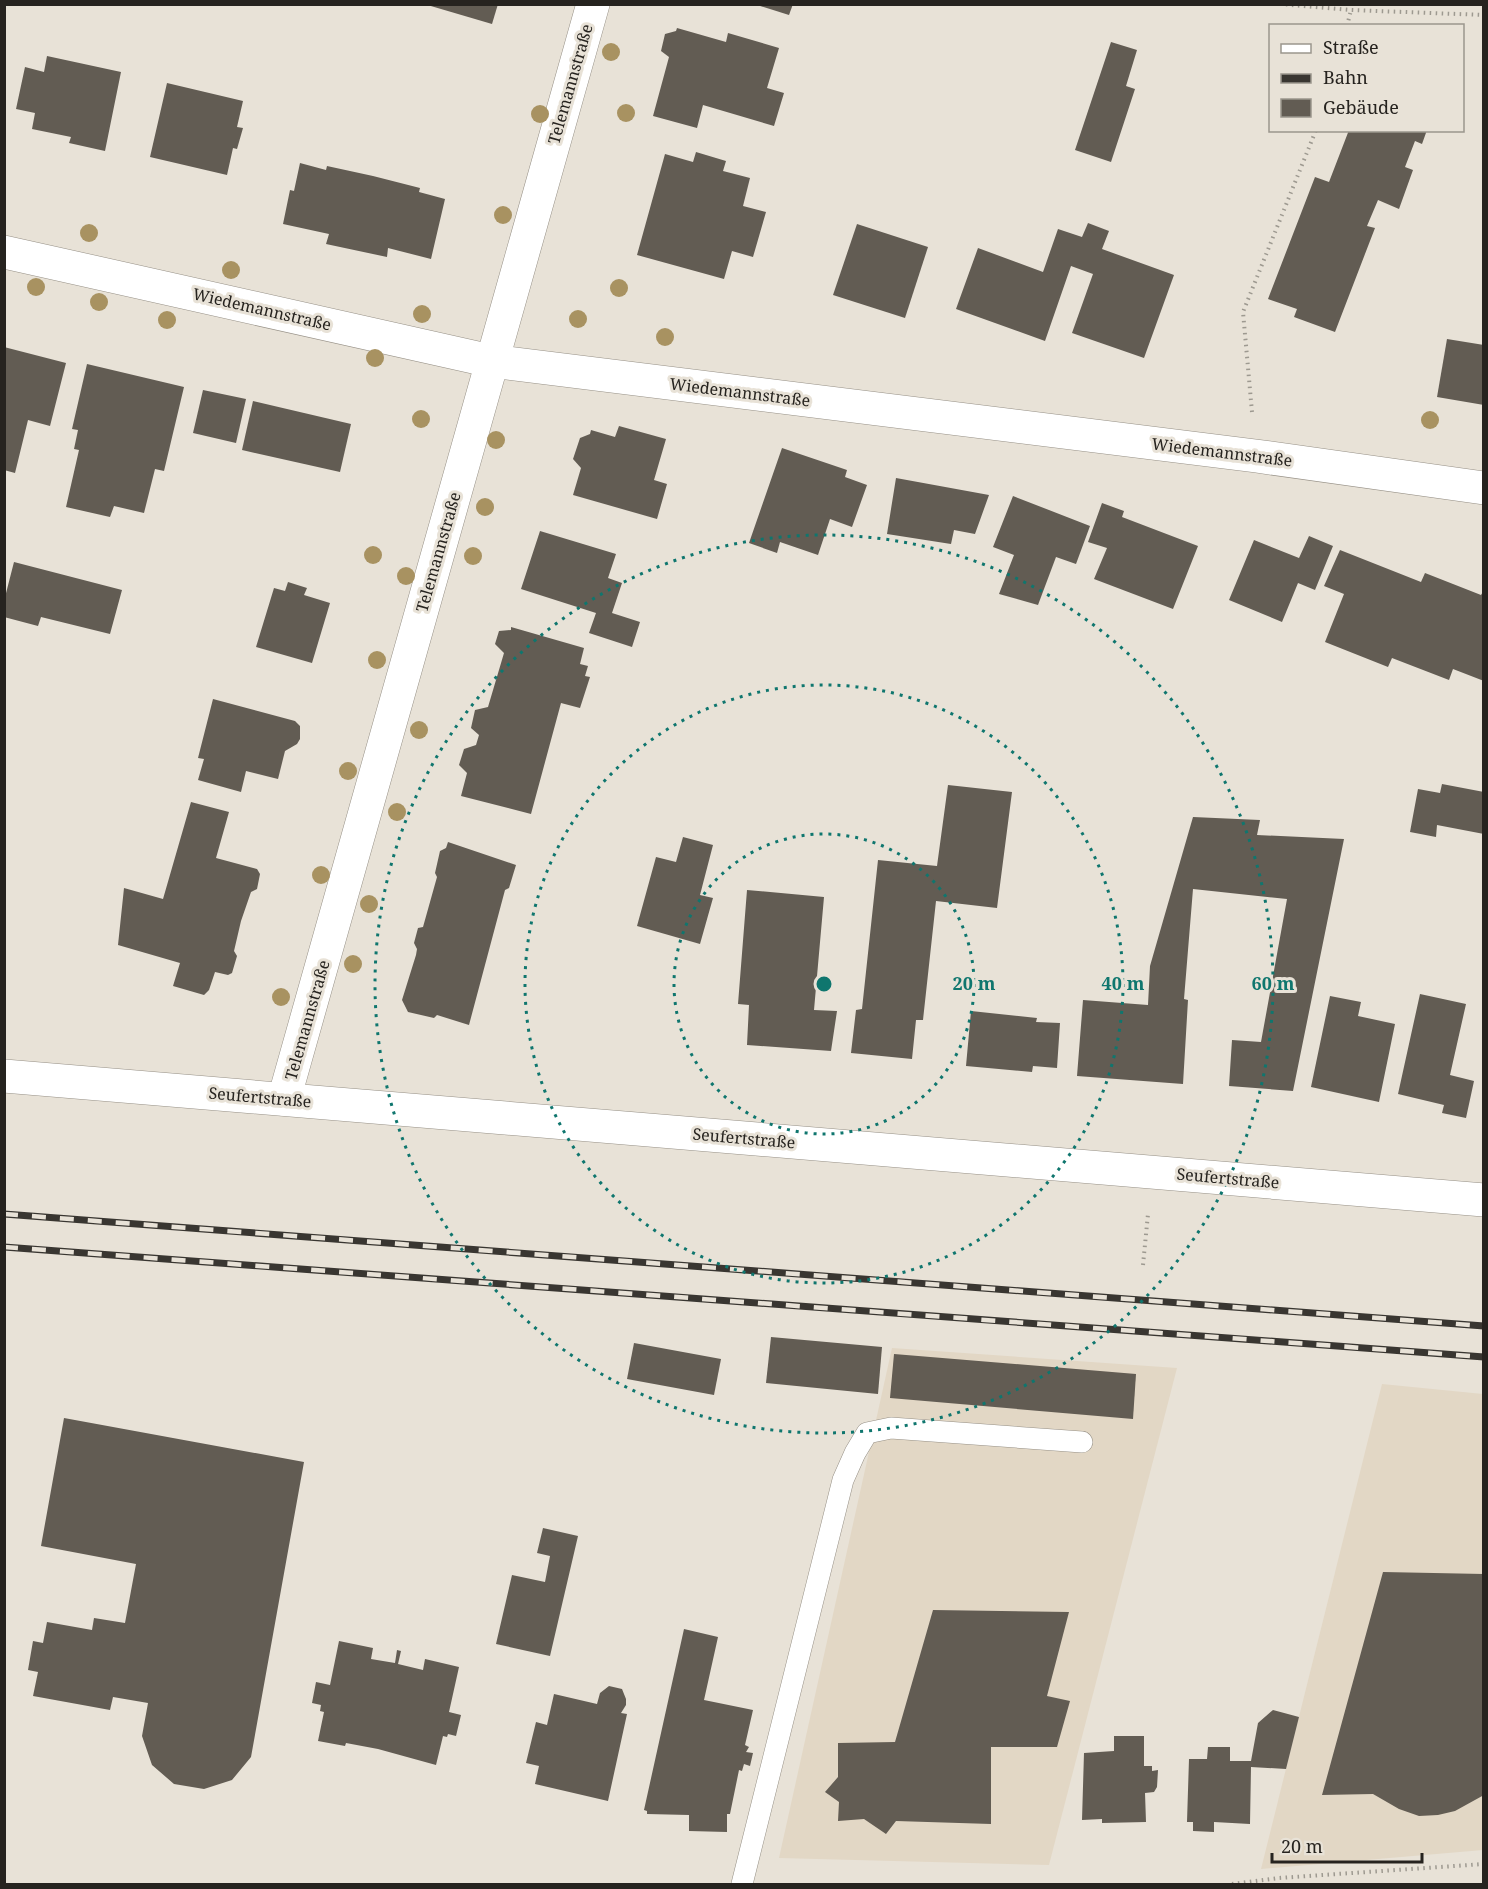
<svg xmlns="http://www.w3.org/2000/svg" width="1488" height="1889" font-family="'Noto Serif',serif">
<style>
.built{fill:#e2d7c5}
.building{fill:#625c53}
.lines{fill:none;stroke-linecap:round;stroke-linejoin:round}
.lane-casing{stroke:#969086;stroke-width:22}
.street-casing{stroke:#969086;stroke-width:34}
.path{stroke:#9d9990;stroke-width:4;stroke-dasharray:1.5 4.5;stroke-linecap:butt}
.lane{stroke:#fff;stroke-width:21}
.street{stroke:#fff;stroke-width:33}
.rail-casing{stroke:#393631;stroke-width:7}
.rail{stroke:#e8e2d7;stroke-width:4.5;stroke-dasharray:14;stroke-linecap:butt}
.tree{fill:#a89261}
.ring{fill:none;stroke:#0f766e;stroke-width:3;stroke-dasharray:3 6}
.labels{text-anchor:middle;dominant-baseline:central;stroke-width:6;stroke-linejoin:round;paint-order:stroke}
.street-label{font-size:16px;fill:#26231f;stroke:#e8e2d7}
.centre{fill:#0f766e;stroke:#e8e2d7;stroke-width:3}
.ring-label{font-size:18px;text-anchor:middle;font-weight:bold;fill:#0f766e;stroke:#e8e2d7;stroke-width:6;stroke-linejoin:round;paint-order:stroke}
</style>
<rect width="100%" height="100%" fill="#e8e2d7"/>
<!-- built -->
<g class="built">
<polygon points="892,1348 1177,1368 1049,1865 779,1858"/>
<polygon points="1382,1384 1483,1394 1483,1850 1261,1869"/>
</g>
<!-- building -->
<g class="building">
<polygon points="424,4 498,4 492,24"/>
<polygon points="754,4 793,4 789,15"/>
<polygon points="677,28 726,42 728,33 779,48 767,88 784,93 774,126 703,105 697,128 653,116 669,57 661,51 665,34 676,31"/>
<polygon points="1111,42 1137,50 1126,86 1135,89 1111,162 1075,150"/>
<polygon points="47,56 121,72 105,151 69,143 71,137 32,129 35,113 16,109 25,67 44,72"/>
<polygon points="167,83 243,101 237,127 243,128 237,149 233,148 227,175 150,157"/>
<polygon points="1349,130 1427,130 1422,144 1415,141 1405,167 1413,170 1399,209 1378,200 1367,226 1375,228 1335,332 1294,317 1297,309 1268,299 1315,177 1329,182"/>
<polygon points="696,152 726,161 723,171 750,178 743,206 766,212 753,257 732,251 724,279 637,255 665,154 693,162"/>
<polygon points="300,163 326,170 327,166 373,176 420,188 419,192 445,199 431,259 388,248 387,257 326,244 329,234 283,224 290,190 294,191"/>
<polygon points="1088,223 1109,231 1102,249 1174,275 1144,358 1072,333 1093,274 1071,266 1045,341 956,309 978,248 1043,272 1058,229 1082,237"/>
<polygon points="857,224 928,247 905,318 833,295"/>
<polygon points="1447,339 1484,345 1484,405 1437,397"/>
<polygon points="4,347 66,363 50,426 28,420 15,473 4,470"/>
<polygon points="87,364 184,387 164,471 155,469 144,513 114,506 110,517 66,507 79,450 74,449 78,430 72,429"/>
<polygon points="203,390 246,399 236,443 193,433"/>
<polygon points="253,401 351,424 340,472 242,450"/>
<polygon points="619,426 666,439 654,480 667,484 657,519 573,495 581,468 573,459 580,438 590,434 591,430 615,437"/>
<polygon points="782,448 847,470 845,477 867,485 852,527 830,519 818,555 780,542 777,553 749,543"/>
<polygon points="896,478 989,495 975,534 954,530 951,544 887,534"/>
<polygon points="1013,496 1090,526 1076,564 1056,557 1038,605 999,594 1014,555 993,547"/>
<polygon points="1102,503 1124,511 1122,517 1198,546 1173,609 1094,579 1107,548 1088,542"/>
<polygon points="540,531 616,554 608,578 622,583 612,613 640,622 632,647 589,633 596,613 521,589"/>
<polygon points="1309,536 1333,546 1315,590 1298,583 1282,622 1229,600 1254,540 1299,558"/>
<polygon points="1340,550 1421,582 1425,573 1481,595 1484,590 1484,681 1453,669 1449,680 1392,658 1388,667 1325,642 1344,594 1324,586"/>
<polygon points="14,562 122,590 110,634 41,617 38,626 4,617 4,601"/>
<polygon points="288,582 307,588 304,595 330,603 312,663 256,647 274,588 285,591"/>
<polygon points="511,627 584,648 580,664 588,666 585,676 590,677 580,708 561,703 531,814 461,796 467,773 459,765 464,749 476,745 479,735 471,728 475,710 488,707 504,653 495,644 499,631 511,630"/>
<polygon points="213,699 295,721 300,726 300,739 297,744 285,751 278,779 246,771 241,792 198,780 204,759 198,758"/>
<polygon points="1442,784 1484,792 1484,834 1437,825 1436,837 1410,832 1418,789 1440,793"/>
<polygon points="948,785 1012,792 997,908 936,901 923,1020 916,1020 912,1059 851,1053 856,1010 862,1009 878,860 937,866"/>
<polygon points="191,802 229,812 216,858 257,869 260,874 257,889 251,892 241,921 234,951 237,956 232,973 228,975 215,972 209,990 204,995 173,986 180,963 118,945 124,888 163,899"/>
<polygon points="1193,817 1260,820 1257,835 1344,839 1293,1091 1229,1086 1232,1040 1261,1042 1287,899 1193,889 1184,999 1188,1000 1183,1084 1077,1076 1083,1000 1148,1005 1150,966"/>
<polygon points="683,837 713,845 700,895 713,898 700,944 637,926 656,857 676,862"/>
<polygon points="448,842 516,865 509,888 505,890 469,1025 437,1015 434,1018 408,1012 402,1000 416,955 417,949 414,943 418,928 423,927 437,877 435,873 440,851 446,848"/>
<polygon points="747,890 824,897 814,1010 837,1011 831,1051 747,1045 749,1005 738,1004"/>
<polygon points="1420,994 1466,1004 1450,1075 1474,1081 1466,1118 1442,1113 1444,1105 1398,1094"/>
<polygon points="1330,996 1361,1002 1358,1016 1395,1024 1379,1102 1311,1087"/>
<polygon points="971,1011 1037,1018 1036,1022 1060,1023 1057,1068 1033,1066 1032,1072 966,1066"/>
<polygon points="771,1337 882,1347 878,1394 766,1383"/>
<polygon points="634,1343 721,1359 714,1395 627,1379"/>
<polygon points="894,1354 1136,1374 1133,1419 890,1398"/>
<polygon points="64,1418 304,1462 251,1757 232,1780 204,1789 174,1784 152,1765 142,1736 148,1703 113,1697 110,1710 33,1696 38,1672 28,1670 33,1641 43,1643 47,1622 92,1630 94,1618 125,1623 136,1564 41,1546"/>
<polygon points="543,1528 578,1536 550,1656 496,1644 512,1575 545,1582 550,1556 537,1553"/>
<polygon points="1383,1572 1484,1574 1484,1795 1455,1811 1438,1815 1419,1816 1399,1809 1373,1794 1322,1795"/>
<polygon points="933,1610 1069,1612 1047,1696 1070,1701 1057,1747 991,1747 991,1824 896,1821 886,1834 864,1819 838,1821 839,1802 825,1792 838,1777 838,1743 895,1742"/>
<polygon points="684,1629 718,1637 704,1700 753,1710 745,1745 749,1747 746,1752 753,1753 750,1766 744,1764 742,1771 739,1770 730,1814 727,1814 727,1832 689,1831 689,1815 647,1814 647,1811 644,1810"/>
<polygon points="339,1641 373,1648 371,1659 395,1663 397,1650 401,1651 398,1664 423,1670 425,1659 459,1667 449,1712 461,1715 456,1736 448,1734 447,1737 443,1736 436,1765 378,1749 346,1743 345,1746 318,1741 324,1712 320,1711 321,1705 312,1703 316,1682 330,1685"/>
<polygon points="609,1686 622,1689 626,1699 626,1705 621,1713 627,1714 608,1801 535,1784 539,1766 526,1763 536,1722 547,1725 554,1694 597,1704 600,1693"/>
<polygon points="1273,1710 1299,1717 1286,1769 1251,1767 1250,1824 1214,1822 1214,1832 1193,1831 1193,1822 1187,1822 1189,1759 1207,1759 1208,1747 1230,1747 1230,1761 1251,1761 1258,1723"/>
<polygon points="1114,1736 1144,1736 1144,1766 1152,1766 1152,1771 1158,1770 1157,1787 1154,1792 1145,1793 1146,1822 1102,1823 1102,1819 1082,1820 1084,1753 1114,1751"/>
</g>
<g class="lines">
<defs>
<polyline id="lane" points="742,1884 843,1480 855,1453 867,1433 891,1428 1082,1442"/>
<g id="street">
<polyline points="4,252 491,361 1256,456 1484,488"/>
<polyline points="4,1076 1484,1200"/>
<polyline points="284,1099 593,4"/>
</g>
</defs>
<!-- lane casing -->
<use href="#lane" class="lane-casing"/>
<!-- street casing -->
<use href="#street" class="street-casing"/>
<!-- path -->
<g class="path">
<polyline points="1280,4 1351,10 1484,15"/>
<polyline points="1347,26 1351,10"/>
<polyline points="1252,412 1243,312 1316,130"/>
<polyline points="1143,1265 1148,1214"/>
<polyline points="1232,1884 1279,1878 1484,1864"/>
</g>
<!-- lane -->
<use href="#lane" class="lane"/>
<!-- street -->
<use href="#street" class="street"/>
<defs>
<g id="rail">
<polyline points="4,1214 1484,1326"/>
<polyline points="4,1247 1484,1357"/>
</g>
</defs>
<!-- rail casing -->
<use href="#rail" class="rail-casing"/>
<!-- rail -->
<use href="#rail" class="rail"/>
</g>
<!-- trees -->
<g class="tree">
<circle cx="611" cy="52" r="9"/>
<circle cx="626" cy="113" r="9"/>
<circle cx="540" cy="114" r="9"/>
<circle cx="503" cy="215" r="9"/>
<circle cx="89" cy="233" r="9"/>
<circle cx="231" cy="270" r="9"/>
<circle cx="36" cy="287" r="9"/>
<circle cx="619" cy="288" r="9"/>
<circle cx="99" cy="302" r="9"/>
<circle cx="422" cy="314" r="9"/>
<circle cx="578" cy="319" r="9"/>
<circle cx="167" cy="320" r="9"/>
<circle cx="665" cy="337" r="9"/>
<circle cx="375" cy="358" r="9"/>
<circle cx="421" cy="419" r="9"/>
<circle cx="1430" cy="420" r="9"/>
<circle cx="496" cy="440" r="9"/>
<circle cx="485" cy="507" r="9"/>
<circle cx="373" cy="555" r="9"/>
<circle cx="473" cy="556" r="9"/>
<circle cx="406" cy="576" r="9"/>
<circle cx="377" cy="660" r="9"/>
<circle cx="419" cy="730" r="9"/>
<circle cx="348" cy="771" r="9"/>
<circle cx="397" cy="812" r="9"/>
<circle cx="321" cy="875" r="9"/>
<circle cx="369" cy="904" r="9"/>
<circle cx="353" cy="964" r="9"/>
<circle cx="281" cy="997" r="9"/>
</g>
<!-- distance rings -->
<g class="ring">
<circle cx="824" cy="984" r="150"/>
<circle cx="824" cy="984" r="299"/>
<circle cx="824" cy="984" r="449"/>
</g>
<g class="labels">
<!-- street labels -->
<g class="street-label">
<text transform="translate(570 84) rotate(-74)">Telemannstraße</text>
<text transform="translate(262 309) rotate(13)">Wiedemannstraße</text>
<text transform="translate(740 392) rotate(7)">Wiedemannstraße</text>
<text transform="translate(1222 452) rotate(7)">Wiedemannstraße</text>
<text transform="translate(438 552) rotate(-74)">Telemannstraße</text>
<text transform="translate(307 1020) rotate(-74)">Telemannstraße</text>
<text transform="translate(260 1097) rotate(5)">Seufertstraße</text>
<text transform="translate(744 1138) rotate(5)">Seufertstraße</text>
<text transform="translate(1228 1178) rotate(5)">Seufertstraße</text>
</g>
</g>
<circle cx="824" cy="984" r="9" class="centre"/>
<g class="ring-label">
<text x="974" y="990">20 m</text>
<text x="1123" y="990">40 m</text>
<text x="1273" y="990">60 m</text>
</g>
<!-- border -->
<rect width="1488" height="1889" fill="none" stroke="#26231f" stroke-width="12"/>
<!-- legend -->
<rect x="1269" y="24" width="195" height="108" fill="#e8e2d7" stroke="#9a968d" stroke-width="1.5"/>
<rect x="1281" y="44" width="30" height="9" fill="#ffffff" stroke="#9a968d" stroke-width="1.5"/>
<text x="1323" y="54" font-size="18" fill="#26231f">Straße</text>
<rect x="1281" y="74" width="30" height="9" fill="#393631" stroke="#9a968d" stroke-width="1.5"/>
<text x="1323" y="84" font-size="18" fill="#26231f">Bahn</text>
<rect x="1281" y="99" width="30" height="18" fill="#625c53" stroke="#9a968d" stroke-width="1.5"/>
<text x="1323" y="114" font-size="18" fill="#26231f">Gebäude</text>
<!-- scale -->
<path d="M1272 1853v9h150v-9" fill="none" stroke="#26231f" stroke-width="3"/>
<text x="1281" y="1853" font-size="18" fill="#26231f" stroke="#e8e2d7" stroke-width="4.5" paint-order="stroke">20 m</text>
</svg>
